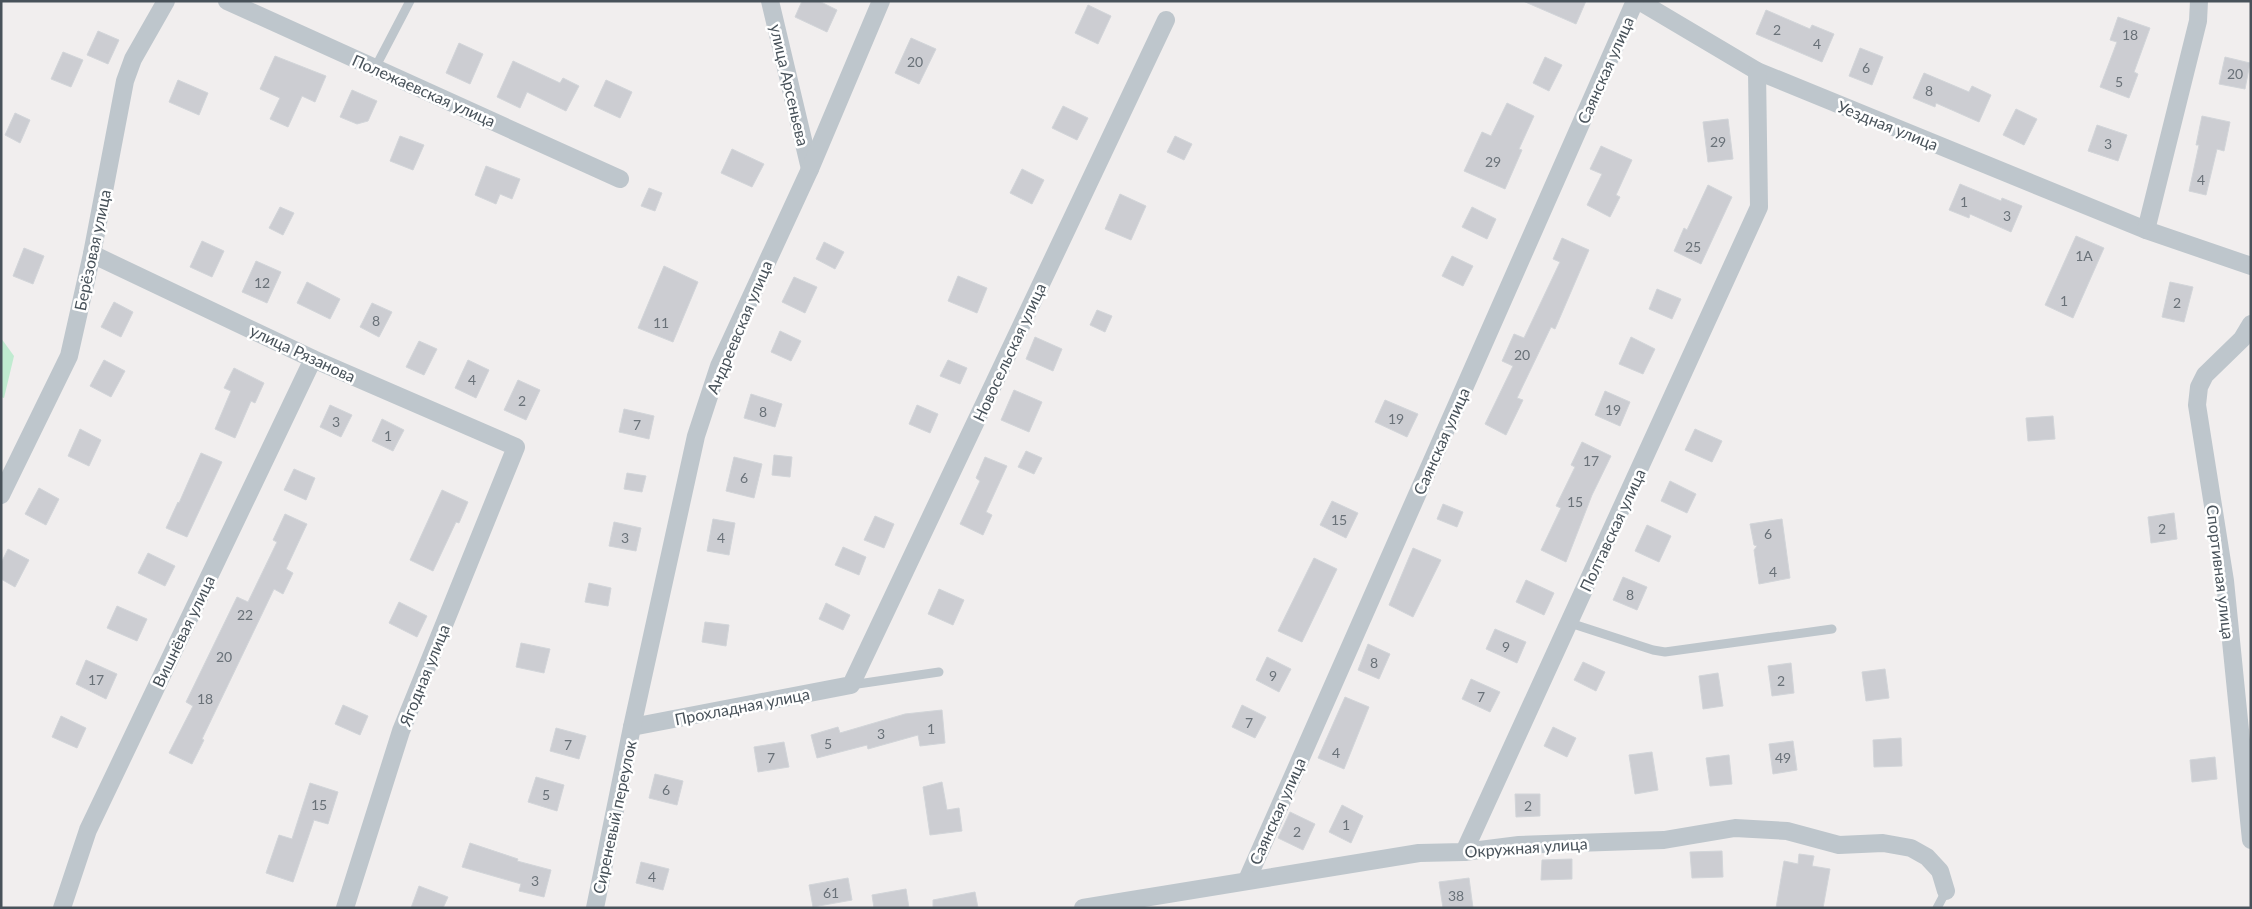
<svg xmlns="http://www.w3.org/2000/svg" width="2252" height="909" font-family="Lato,sans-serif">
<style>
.green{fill:#c0ebd0}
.building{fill:#cccdd2;stroke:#d2d5d9}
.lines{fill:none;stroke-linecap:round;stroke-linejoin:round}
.lane{stroke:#bec6cc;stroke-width:9}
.street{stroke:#bec6cc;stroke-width:18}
.labels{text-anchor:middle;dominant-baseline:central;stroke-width:5;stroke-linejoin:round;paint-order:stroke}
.number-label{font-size:14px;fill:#697178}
.street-label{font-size:16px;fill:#48525a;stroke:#fff}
</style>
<rect width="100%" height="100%" fill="#f1eeee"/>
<!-- green -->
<polygon class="green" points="1,338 14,356 4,398 1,397"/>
<!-- building -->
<g class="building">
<polygon points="802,1 819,1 837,10 827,32 795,17"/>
<polygon points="1523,1 1586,1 1576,24"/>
<polygon points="1088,5 1111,16 1098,44 1075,33"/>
<polygon points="1766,10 1810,29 1812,25 1834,34 1822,62 1756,34"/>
<polygon points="2118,17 2150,28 2134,72 2138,74 2129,98 2100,87 2117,42 2110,40"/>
<polygon points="98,31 119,40 108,64 87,55"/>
<polygon points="911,38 936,49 919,84 895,73"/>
<polygon points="459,43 483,54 470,84 446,73"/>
<polygon points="1860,48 1883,57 1872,85 1849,76"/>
<polygon points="63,52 83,60 71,87 51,79"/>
<polygon points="275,56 326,76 315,102 302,96 288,127 270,119 280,98 260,89"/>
<polygon points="1545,57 1562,65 1549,91 1533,83"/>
<polygon points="2225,57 2250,63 2245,89 2219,84"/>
<polygon points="513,61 560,83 563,78 579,86 566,111 527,92 520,108 497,97"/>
<polygon points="1924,73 1969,92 1972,86 1991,95 1979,122 1936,103 1935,107 1913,98"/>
<polygon points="178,80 208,93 199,115 169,102"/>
<polygon points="606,80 632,92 620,118 594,106"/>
<polygon points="352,90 377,101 368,121 357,124 340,117"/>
<polygon points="1507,103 1534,116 1519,149 1522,150 1505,189 1464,171 1482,132 1491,136"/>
<polygon points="1063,106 1088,118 1077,140 1052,128"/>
<polygon points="2016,109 2037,119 2024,145 2003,135"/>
<polygon points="15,113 30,120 20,143 5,135"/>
<polygon points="2202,116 2230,122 2224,151 2217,149 2206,195 2189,191 2199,145 2196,145"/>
<polygon points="1728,119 1733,159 1708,162 1703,122"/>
<polygon points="2097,125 2127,135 2118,161 2088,151"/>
<polygon points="400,136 424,145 413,170 390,161"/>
<polygon points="1175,136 1192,144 1184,160 1167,152"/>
<polygon points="1601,146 1632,160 1616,195 1620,197 1610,217 1587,205 1602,174 1590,169"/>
<polygon points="732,149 764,164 752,187 721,173"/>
<polygon points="486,166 520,179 512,199 500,194 496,204 475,195"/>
<polygon points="1022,169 1044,180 1032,204 1010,193"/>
<polygon points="1960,184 2001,201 2002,198 2022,206 2011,232 1970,214 1969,218 1949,210"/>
<polygon points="1708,185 1732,197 1701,264 1674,251 1684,228 1687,230"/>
<polygon points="649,188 662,193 655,211 641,206"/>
<polygon points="1120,194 1146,206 1131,240 1105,229"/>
<polygon points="280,207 294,213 283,235 269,228"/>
<polygon points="1472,207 1496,219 1487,239 1462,227"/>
<polygon points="2076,236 2104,248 2073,318 2045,305"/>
<polygon points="1562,238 1589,250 1555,329 1551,327 1517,398 1523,400 1506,435 1485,424 1513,366 1502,361 1514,334 1524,338 1560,262 1553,259"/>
<polygon points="202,241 224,251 212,277 190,267"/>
<polygon points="824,242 844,252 835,269 816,259"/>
<polygon points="24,248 44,256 33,284 13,276"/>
<polygon points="1452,256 1473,266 1463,286 1442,276"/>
<polygon points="256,261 281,272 267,303 242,292"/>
<polygon points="664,266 698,282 673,342 638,328"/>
<polygon points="958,276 987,288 977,313 948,301"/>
<polygon points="794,277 817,287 805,313 782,302"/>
<polygon points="307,282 340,299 330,319 297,303"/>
<polygon points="2170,282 2193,287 2184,322 2162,317"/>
<polygon points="1657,289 1681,299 1672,319 1649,309"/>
<polygon points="114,302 133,312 121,337 101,327"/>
<polygon points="372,303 392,312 379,337 360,327"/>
<polygon points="1097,310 1112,316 1105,332 1090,325"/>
<polygon points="780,331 801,341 791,361 771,352"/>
<polygon points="1035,337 1062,349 1053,371 1026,359"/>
<polygon points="1631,337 1655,349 1643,374 1619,364"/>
<polygon points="419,341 437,349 424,375 406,367"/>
<polygon points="104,360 125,371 111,397 90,386"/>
<polygon points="468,360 489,370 476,398 455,388"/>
<polygon points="948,360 967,368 960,384 940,376"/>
<polygon points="234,368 264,383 255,403 251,401 235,438 215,429 231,391 224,388"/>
<polygon points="518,380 540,390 526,420 504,410"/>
<polygon points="1014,390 1042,402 1029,432 1001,420"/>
<polygon points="1605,391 1630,402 1620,426 1595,415"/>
<polygon points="751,394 782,404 775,427 744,418"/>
<polygon points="1385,400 1418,414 1407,437 1375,422"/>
<polygon points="330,405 352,415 341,437 320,427"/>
<polygon points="917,405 938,414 930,433 909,424"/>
<polygon points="624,409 654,416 649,439 619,432"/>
<polygon points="2053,416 2055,439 2028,441 2026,418"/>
<polygon points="382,419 404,430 393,451 372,441"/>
<polygon points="80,429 101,440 89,466 68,456"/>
<polygon points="1695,429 1722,441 1712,462 1685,450"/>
<polygon points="1582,442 1611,456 1592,495 1566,562 1541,550 1561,508 1556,506 1575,467 1571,465"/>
<polygon points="1026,451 1042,458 1034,474 1018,467"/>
<polygon points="201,453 222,462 187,537 166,528 178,502 179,503"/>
<polygon points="774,455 792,457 790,477 772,475"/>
<polygon points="734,457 762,464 754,498 726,491"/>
<polygon points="985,457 1007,466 986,512 992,515 983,535 960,524 980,481 976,478"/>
<polygon points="294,469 315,478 306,500 284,490"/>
<polygon points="627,473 646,476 642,492 624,489"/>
<polygon points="1670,481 1696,494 1687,513 1661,501"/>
<polygon points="39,488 59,499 46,525 25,514"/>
<polygon points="442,490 468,502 459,523 456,522 433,571 410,560"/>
<polygon points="1332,501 1358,513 1346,538 1320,525"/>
<polygon points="1443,504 1463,512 1457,527 1437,519"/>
<polygon points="2174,513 2177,539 2151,543 2148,517"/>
<polygon points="285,514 307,524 286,569 293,573 283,594 274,589 202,739 204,740 192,764 169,753 193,706 186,702 237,597 248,602 277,542 273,540"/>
<polygon points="875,516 894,524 884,548 864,540"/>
<polygon points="713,519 735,523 729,555 707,551"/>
<polygon points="1782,519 1790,578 1759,584 1754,550 1757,546 1754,545 1750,524"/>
<polygon points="614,522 641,528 636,551 609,546"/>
<polygon points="1647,525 1671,536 1659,562 1635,551"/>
<polygon points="843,547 866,557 859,575 835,565"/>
<polygon points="1413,548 1441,560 1413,617 1389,605"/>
<polygon points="8,549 29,560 15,587 1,579 1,563"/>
<polygon points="148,553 175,566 165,586 138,573"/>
<polygon points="1314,558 1337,569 1302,642 1278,631"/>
<polygon points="1623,577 1647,587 1637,610 1613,600"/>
<polygon points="1526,580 1554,593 1544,615 1516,602"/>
<polygon points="589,583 611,588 608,606 585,602"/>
<polygon points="939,589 964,600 953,625 928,614"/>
<polygon points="399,602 427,616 417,637 389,623"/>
<polygon points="826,603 850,615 843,630 819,619"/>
<polygon points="117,606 147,619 137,641 107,628"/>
<polygon points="705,622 729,625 726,646 702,642"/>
<polygon points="1495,629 1526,642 1517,663 1486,649"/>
<polygon points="521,643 550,649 544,673 516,667"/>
<polygon points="1368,644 1390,654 1379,679 1358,670"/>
<polygon points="1267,657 1291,669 1279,692 1256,680"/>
<polygon points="86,660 117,674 106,699 76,684"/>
<polygon points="1583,662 1605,672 1596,691 1574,680"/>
<polygon points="1791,663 1794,693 1772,696 1768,666"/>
<polygon points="1885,669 1889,698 1866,701 1862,672"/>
<polygon points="1718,673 1723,706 1703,709 1699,676"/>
<polygon points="1471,679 1500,692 1490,712 1462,699"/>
<polygon points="1345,697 1369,707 1344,769 1318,758"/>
<polygon points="343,705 368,716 360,735 335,724"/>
<polygon points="1242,705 1266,717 1255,738 1232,727"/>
<polygon points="942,710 945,743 920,746 918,735 868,749 867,745 817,758 811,735 838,727 840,733 905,714"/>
<polygon points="61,716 86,728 77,748 52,737"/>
<polygon points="1553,727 1576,738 1567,757 1544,746"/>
<polygon points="556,728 586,736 579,759 550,751"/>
<polygon points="1901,738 1902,766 1874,767 1873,740"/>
<polygon points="1793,741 1797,770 1773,774 1769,744"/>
<polygon points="784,742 789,767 758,772 754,747"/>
<polygon points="1652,752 1658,790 1635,794 1629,755"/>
<polygon points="1729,755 1732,784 1710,786 1706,758"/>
<polygon points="2215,757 2217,779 2192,782 2190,760"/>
<polygon points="655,774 683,781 677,805 649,798"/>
<polygon points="536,777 564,785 557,811 528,802"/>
<polygon points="942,782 947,810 959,808 962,831 930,835 923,787"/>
<polygon points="310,783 338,792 328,824 314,820 293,882 266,873 279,835 292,839"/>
<polygon points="1515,794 1540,794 1540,816 1516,817"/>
<polygon points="1342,805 1363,816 1351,843 1329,832"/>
<polygon points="1290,812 1315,824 1303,850 1278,838"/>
<polygon points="470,843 518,859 517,861 551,870 544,897 519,891 521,884 462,867"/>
<polygon points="1722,851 1723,877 1692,878 1690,852"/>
<polygon points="1799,854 1814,856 1812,866 1830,869 1823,908 1776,908 1784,861 1798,864"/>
<polygon points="1572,859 1572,879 1541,880 1542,860"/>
<polygon points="641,862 669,869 663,890 636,883"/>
<polygon points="848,878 852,900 813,907 809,885"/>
<polygon points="1469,878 1473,908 1443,908 1439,882"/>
<polygon points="419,886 448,897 443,908 411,908"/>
<polygon points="906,889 909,908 874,908 872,895"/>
<polygon points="975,892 978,908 933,908 933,900"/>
</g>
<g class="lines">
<!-- lane -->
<g class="lane">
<polyline points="375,68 410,1"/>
<polyline points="1570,623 1653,650 1665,652 1832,629"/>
<polyline points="851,685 939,672"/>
<polyline points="1937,908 1946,891"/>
</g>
<!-- street -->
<g class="street">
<polyline points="227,1 620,179"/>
<polyline points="770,1 810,169"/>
<polyline points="1639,1 1757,71 2146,230"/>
<polyline points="2199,1 2198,21 2146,230 2251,266"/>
<polyline points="92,254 313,359 516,447 401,731 345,908"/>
<polyline points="2251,324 2242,339 2205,375 2199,387 2197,405 2225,581 2251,840"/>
<polyline points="1,495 69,356 92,254 125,81 133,59 166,1"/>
<polyline points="632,727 851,685 1166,20"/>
<polyline points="1464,852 1759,207 1757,71"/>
<polyline points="1247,880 1635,1"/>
<polyline points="62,908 88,830 313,359"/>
<polyline points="595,908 632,727 696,436 719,366 810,169 881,1"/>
<polyline points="1083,908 1419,853 1464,852 1519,845 1664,840 1735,828 1787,831 1839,845 1883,843 1911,848 1927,857 1940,871 1946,891"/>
</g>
</g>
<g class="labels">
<!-- number labels -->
<g class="number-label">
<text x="1777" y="29">2</text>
<text x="2130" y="34">18</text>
<text x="1817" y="43">4</text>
<text x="915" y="61">20</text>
<text x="1866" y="67">6</text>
<text x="2235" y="73">20</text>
<text x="2119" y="81">5</text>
<text x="1929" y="90">8</text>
<text x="1718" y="141">29</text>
<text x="2108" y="143">3</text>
<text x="1493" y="161">29</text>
<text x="2201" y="179">4</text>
<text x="1964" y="201">1</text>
<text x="2007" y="215">3</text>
<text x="1693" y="246">25</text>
<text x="2084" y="255">1А</text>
<text x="262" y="282">12</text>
<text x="2064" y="300">1</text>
<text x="2177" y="302">2</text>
<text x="376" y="320">8</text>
<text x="661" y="322">11</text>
<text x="1522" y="354">20</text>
<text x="472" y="379">4</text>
<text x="522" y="400">2</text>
<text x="1613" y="409">19</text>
<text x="763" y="411">8</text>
<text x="1396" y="418">19</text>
<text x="336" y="421">3</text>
<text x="637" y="424">7</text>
<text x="388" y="435">1</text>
<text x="1591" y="460">17</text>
<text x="744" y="477">6</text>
<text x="1575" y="501">15</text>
<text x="1339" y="519">15</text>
<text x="2162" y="528">2</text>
<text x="1768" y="533">6</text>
<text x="625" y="537">3</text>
<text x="721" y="537">4</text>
<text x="1773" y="571">4</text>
<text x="1630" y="594">8</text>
<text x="245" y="614">22</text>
<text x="1506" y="646">9</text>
<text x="224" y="656">20</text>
<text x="1374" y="662">8</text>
<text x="1273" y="675">9</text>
<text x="96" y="679">17</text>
<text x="1781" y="680">2</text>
<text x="1481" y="696">7</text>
<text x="205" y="698">18</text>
<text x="1249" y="722">7</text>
<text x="931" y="728">1</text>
<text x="881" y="733">3</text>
<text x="828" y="743">5</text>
<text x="568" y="744">7</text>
<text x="1336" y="752">4</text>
<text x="771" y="757">7</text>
<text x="1783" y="757">49</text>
<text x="666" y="789">6</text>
<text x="546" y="794">5</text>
<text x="319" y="804">15</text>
<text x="1528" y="805">2</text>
<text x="1346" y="824">1</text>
<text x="1297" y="831">2</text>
<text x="652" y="876">4</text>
<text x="535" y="880">3</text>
<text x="831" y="892">61</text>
<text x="1456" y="895">38</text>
</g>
<!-- street labels -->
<g class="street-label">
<text transform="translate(1605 70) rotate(-66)">Саянская улица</text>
<text transform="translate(790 85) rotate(77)">улица Арсеньева</text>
<text transform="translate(424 90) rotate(24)">Полежаевская улица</text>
<text transform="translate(1888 125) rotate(22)">Уездная улица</text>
<text transform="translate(92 250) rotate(-78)">Берёзовая улица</text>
<text transform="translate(739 327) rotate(-67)">Андреевская улица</text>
<text transform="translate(1009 352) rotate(-65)">Новосельская улица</text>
<text transform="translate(303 353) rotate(25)">улица Рязанова</text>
<text transform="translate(1441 441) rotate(-66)">Саянская улица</text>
<text transform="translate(1612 530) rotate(-65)">Полтавская улица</text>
<text transform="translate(2221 572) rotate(83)">Спортивная улица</text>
<text transform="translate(183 631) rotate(-64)">Вишнёвая улица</text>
<text transform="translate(424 675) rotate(-68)">Ягодная улица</text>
<text transform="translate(742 706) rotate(-11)">Прохладная улица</text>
<text transform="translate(1277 811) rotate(-66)">Саянская улица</text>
<text transform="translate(614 817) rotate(-78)">Сиреневый переулок</text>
<text transform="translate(1526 847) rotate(-4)">Окружная улица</text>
</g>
</g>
<!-- border -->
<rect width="2252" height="909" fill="none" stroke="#48525a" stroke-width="5"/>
</svg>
